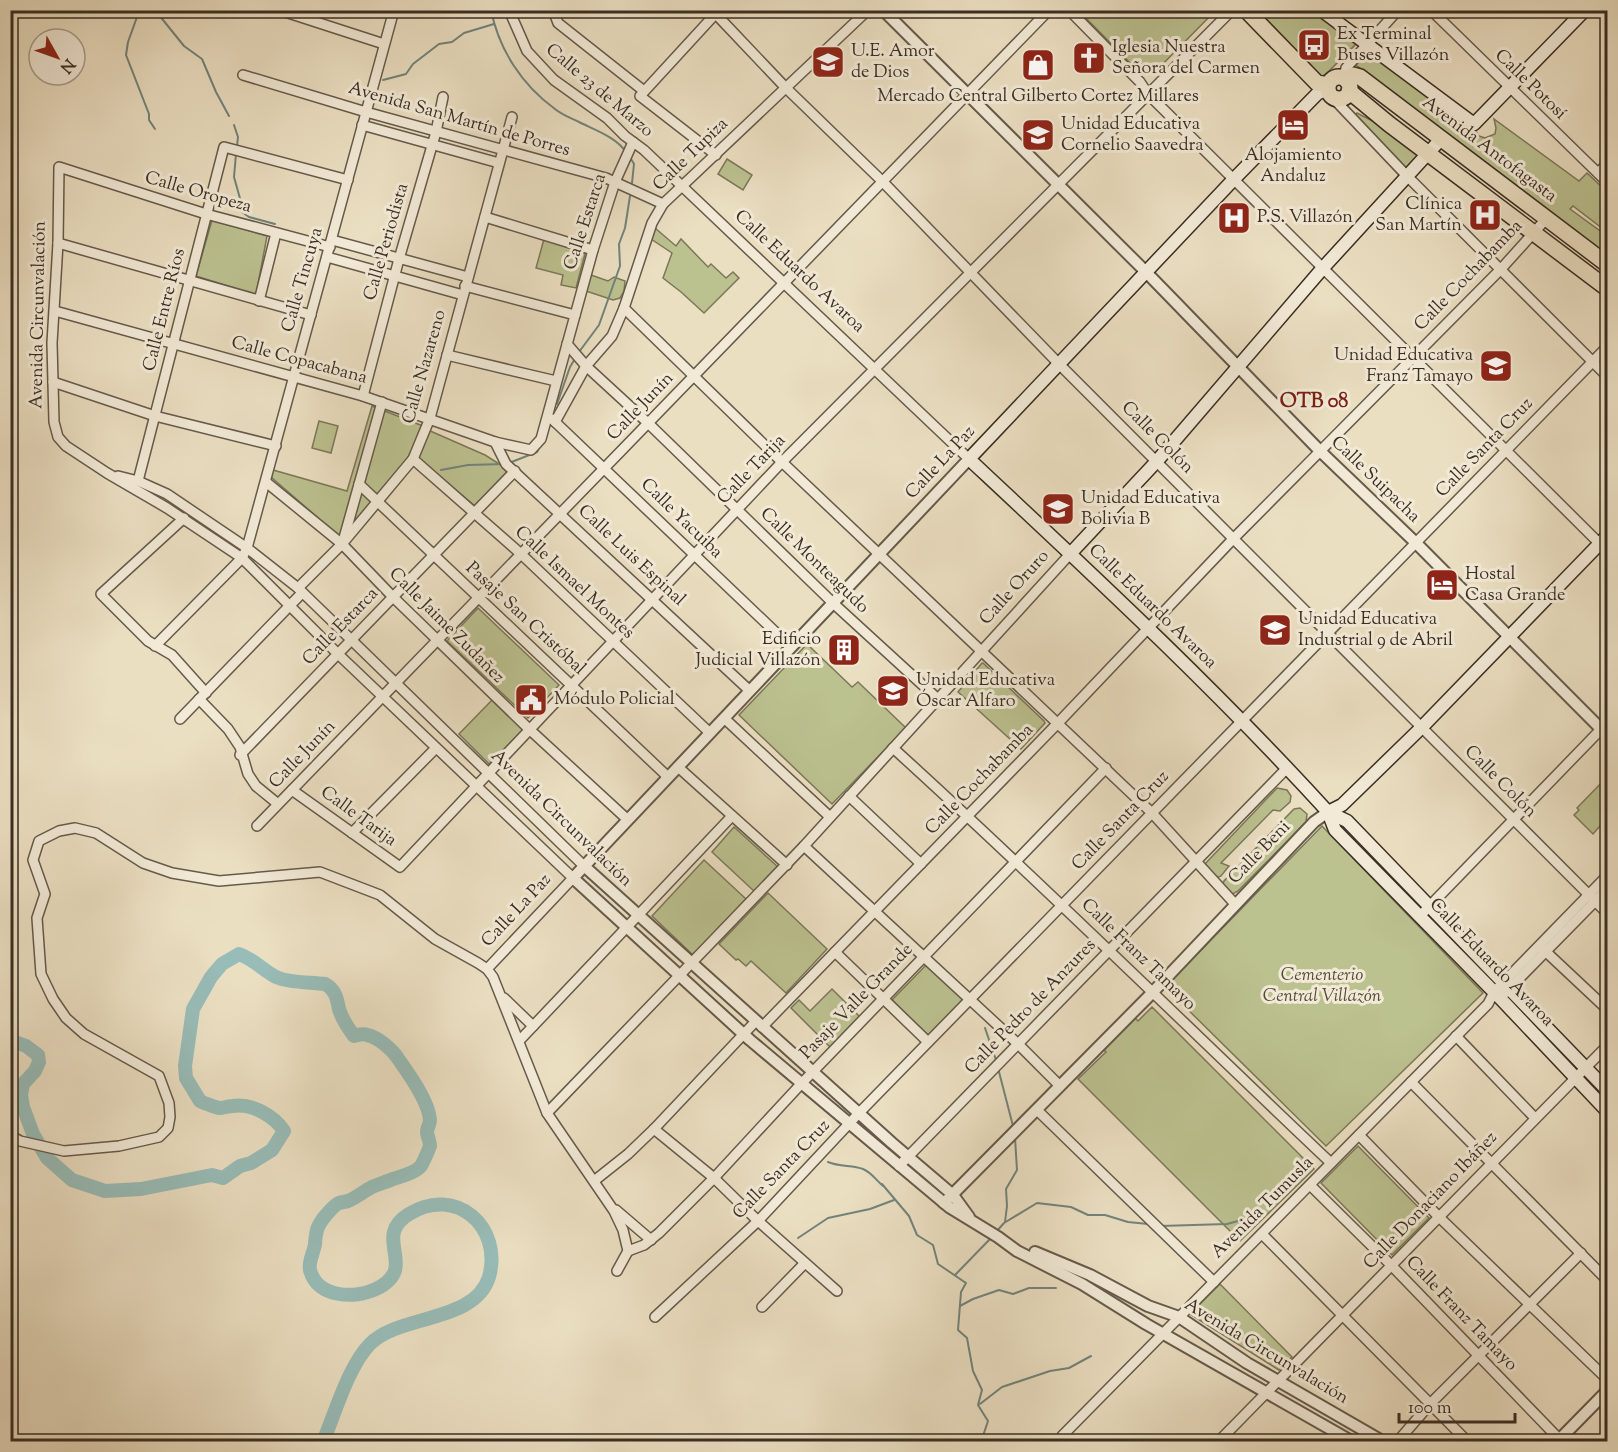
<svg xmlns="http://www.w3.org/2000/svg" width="1618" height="1452" font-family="'Sorts Mill Goudy',serif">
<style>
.green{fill:#bcc190;stroke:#7b785a;stroke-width:1.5}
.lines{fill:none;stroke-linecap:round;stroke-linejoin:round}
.stream{stroke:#72837c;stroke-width:2}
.river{stroke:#98bcb7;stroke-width:14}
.minor-casing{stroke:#665a4b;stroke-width:12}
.tertiary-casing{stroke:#665a4b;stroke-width:14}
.secondary-casing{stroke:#3a2e23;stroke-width:15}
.trunk-casing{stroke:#3a2e23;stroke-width:18}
.minor{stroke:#f2ead7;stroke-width:9}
.tertiary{stroke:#f2ead7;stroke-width:10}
.secondary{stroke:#f2ead7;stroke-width:12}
.trunk{stroke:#ebdfc2;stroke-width:15}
.labels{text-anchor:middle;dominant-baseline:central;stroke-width:6;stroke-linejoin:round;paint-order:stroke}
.poi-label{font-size:18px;fill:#3a2e23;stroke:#f2ead7;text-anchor:start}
.street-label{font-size:18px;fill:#3a2e23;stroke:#f2ead7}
.park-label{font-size:18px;font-style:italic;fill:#544b39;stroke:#f2ead7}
.neighbourhood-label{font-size:20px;font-weight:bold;fill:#7a1f14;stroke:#f2ead7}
</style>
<rect width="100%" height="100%" fill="#ebdfc2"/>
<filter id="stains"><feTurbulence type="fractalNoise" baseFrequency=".00333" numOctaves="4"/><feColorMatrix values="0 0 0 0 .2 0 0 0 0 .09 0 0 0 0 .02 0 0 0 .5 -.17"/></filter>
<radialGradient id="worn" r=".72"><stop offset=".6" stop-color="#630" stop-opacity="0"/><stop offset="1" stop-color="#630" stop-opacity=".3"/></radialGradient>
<!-- green -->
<g class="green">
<polygon points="1079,11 1215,11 1153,74 1141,74"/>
<polygon points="1253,11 1314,11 1356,41 1355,45 1325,75 1319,77"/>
<polygon points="1369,51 1473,127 1479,136 1485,138 1495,134 1496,128 1494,119 1579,181 1587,173 1607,192 1607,232 1573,206 1570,209 1607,236 1607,255 1356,65"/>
<polygon points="1357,113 1390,130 1418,153 1418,158 1410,167 1405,168 1355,115"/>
<polygon points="727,159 752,175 743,190 718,174"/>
<polygon points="212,220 267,236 256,295 196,276"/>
<polygon points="655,228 676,246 681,239 708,267 711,264 726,278 733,272 739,278 704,313 681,292 663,278 672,253 651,239"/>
<polygon points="544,239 582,249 585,254 576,288 561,285 563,275 536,268"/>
<polygon points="591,275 608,281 614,277 625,281 624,291 620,298 613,300 586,291"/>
<polygon points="372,406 423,426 410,455 350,529 339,536 271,477 273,470 347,491"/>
<polygon points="319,421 338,426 331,453 312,448"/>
<polygon points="428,430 485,455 509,470 475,506 418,458"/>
<polygon points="478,608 559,685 528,718 447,641"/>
<polygon points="807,644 852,687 858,682 906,728 832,804 739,715"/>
<polygon points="982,663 983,663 1044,721 1045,723 1021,749 958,692"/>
<polygon points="492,700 523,730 489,764 459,734"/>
<polygon points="1607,777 1607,830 1606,831 1600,826 1593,834 1574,815 1579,810 1577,808"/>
<polygon points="1277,788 1287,790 1291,796 1290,802 1280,811 1273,810 1221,863 1229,866 1221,876 1216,878 1204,865"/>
<polygon points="1300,808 1307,814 1306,822 1238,891 1231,895 1222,886 1224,881 1294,809"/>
<polygon points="1322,826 1483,993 1326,1146 1165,987"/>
<polygon points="734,827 778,867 755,892 712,852"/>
<polygon points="704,860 746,899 693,955 652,916"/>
<polygon points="768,893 827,949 786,993 751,961 746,966 738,959 736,960 719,944"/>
<polygon points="927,964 964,1000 929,1036 892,1000"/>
<polygon points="832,989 860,1017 830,1047 791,1008 799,1000 810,1011"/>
<polygon points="1152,1007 1314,1169 1240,1241 1078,1079 1106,1052 1104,1050 1135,1018 1138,1021"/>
<polygon points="1358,1146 1429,1218 1392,1255 1321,1183"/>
<polygon points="1220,1284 1292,1357 1279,1370 1190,1314"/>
</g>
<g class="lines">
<!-- stream -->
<g class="stream">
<polyline points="135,10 137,17 128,42 126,55 149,114 149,120 155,129"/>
<polyline points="155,10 184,46 202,59 216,92 229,116"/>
<path d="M491 10C499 50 522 85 555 109 562 115 571 118 579 122 595 130 616 137 626 152"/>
<polyline points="383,80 406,74 413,64 439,44 452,42 464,33 494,24"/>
<polyline points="234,125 238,137 237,146"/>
<polyline points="236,154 234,177 241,202 242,212 249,217 275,224"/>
<polyline points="631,159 634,164 632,183"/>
<polyline points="579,352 599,325 620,266 619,244 625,228 630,196"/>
<polyline points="557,404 570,367 576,357"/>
<polyline points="509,463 537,452 540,446"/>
<polyline points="441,470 468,465 504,464"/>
<polyline points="985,1028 997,1063"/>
<polyline points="998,1068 1013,1126"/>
<path d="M828 1162C840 1167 852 1165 863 1169 871 1172 877 1181 883 1186L882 1184 909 1216 917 1235 933 1245 938 1264 966 1283 961 1292 958 1330 967 1338 973 1371 982 1390 978 1405 988 1421 981 1442"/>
<polyline points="1005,1222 1007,1206 1006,1189 1017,1170 1015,1138"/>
<polyline points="1160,1226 1227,1224 1249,1218"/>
<polyline points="997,1231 1004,1223 1037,1203 1071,1207 1088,1215 1105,1215 1128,1222 1148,1224"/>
<polyline points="798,1238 828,1218 870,1209 894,1200"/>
<polyline points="955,1275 991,1238"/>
<polyline points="960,1306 973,1299 999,1290 1013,1294 1029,1288 1056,1288"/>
<polyline points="980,1404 1002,1387 1050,1371 1069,1368 1091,1356"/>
</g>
<!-- river -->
<path class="river" d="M10 1040 26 1046 38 1055 39 1062 35 1071 23 1084 21 1095 23 1107 33 1134 47 1158 72 1180 105 1191 141 1189 212 1175 223 1178 240 1166 251 1163 272 1150 284 1131C274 1116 252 1103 233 1106 228 1106 224 1108 219 1108 212 1106 206 1104 200 1101L186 1078 185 1066 193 1009 211 977 222 964 239 954C253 959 263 970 276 977 289 983 310 982 325 984 335 989 337 998 339 1009 342 1019 348 1028 354 1036 358 1035 363 1033 367 1035 378 1037 393 1050 399 1060 409 1074 429 1102 430 1120 430 1124 427 1128 427 1132 427 1136 430 1141 430 1146 430 1147 422 1165 421 1166 415 1173 402 1176 393 1179 386 1182 378 1184 372 1187 364 1191 356 1198 348 1201 345 1202 342 1202 339 1203 334 1205 329 1212 326 1215 317 1226 316 1230 315 1244 314 1252 308 1262 310 1270 317 1298 355 1299 376 1289 421 1267 370 1238 409 1214 456 1185 503 1227 489 1277 475 1323 399 1314 370 1344 349 1365 335 1413 323 1442"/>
<defs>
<g id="minor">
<polyline points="279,10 384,44"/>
<polyline points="509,10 527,51 554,80 607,118 625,136 644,150 969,459"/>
<polyline points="553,10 558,23 644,91"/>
<polyline points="712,10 785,87 883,182 1059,364 1608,914"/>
<polyline points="1069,10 1140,82 1148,94 1608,552"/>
<polyline points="1431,10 1608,183"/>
<polyline points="1606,10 1608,12"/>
<polyline points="243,75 366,112 606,178 663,204"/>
<polyline points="1344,78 1346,68 1398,10"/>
<polyline points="1332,97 1407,176 1608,377"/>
<polyline points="362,125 499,163"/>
<polyline points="716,155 640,96 719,10"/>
<polyline points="1598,173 1608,163"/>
<polyline points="485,217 593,250"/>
<polyline points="332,240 468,277"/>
<polyline points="58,243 311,315"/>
<polyline points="330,247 206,214 59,167 58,243 52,343 54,422 58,437 66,446 107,473 167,508 242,558 338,654 573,878 487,969"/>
<polyline points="327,257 463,295"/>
<polyline points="465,286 575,315"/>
<polyline points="259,301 276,233"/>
<polyline points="624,308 782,462 1152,813 1235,904"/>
<polyline points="55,311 363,396 495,442 531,450 541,439 593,250 615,182 633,142"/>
<polyline points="567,344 586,366 648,423 833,603 939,700"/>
<polyline points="447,355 556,381"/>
<polyline points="53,382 155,416 276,446"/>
<polyline points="363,396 399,259 436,132 443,97"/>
<polyline points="552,419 791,647"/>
<polyline points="555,422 586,366 612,336 624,308 652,223 663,204 868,10"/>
<polyline points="495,442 506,464 750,691"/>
<polyline points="413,459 521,554 710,733"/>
<polyline points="118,476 138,481 167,494 247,548 298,588 584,866"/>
<polyline points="138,481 224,147 348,180"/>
<polyline points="266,482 342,544 393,597 529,729 628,820"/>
<polyline points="359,484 668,777"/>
<polyline points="184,518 101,594 148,641 172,655 206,693"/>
<polyline points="344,538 382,402"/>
<polyline points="298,588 342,544 413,459 430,418 512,117"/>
<polyline points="155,646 242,558 247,548 394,10"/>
<polyline points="199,699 228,729 240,747 248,774 256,786 278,804"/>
<polyline points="724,718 830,817"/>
<polyline points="180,719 302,593"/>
<path d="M893 748C1042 883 1185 1025 1331 1163"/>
<polyline points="240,755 515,471"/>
<polyline points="678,767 787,865"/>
<polyline points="292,790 400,867 782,462 1232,10"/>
<polyline points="849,796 921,864"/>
<polyline points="257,826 1049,10"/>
<polyline points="352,833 436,748"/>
<polyline points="804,846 1018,1044 1060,1086"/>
<polyline points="1420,916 1608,722"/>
<polyline points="1543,949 1608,1010"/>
<polyline points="835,952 928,1042"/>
<polyline points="1505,993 1608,888"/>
<polyline points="504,998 533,1026"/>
<polyline points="762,1027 1058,723 1234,538 1501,269 1546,219"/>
<polyline points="1456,1036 1535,1118"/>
<polyline points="519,1041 732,816"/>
<polyline points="1411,1082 1608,1281"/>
<polyline points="1037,1110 1214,1282"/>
<polyline points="547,1113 804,846 1070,554"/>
<polyline points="654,1129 714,1178 758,1221 837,1291"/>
<polyline points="10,1135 20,1141 64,1151 119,1146 159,1137 168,1128 170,1117 169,1103 159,1076 84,1034 66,1018 53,999 41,974 37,918 45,894 33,860 39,841 59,831 75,828 96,833 143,863 172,873 219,881 320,872 380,895 435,939 478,963 487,969 493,977 547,1113 614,1211 623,1230 628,1251 617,1271"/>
<polyline points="1359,1135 1439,1217 1608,1380"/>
<polyline points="899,1166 1287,768"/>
<polyline points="594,1181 628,1154 654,1129 756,1021"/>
<polyline points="1310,1185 1391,1265 1562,1442"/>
<polyline points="616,1210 651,1240"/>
<polyline points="1262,1234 1468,1442"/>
<polyline points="628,1251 644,1245 659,1233 714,1178 801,1084 1106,768"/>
<polyline points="762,1307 805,1263"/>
<polyline points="655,1317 758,1221 859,1113 1608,346"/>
<polyline points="1062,1436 1488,1004 1494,992 1608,875"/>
<polyline points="1218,1442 1608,1045"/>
<polyline points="1397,1442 1431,1403 1581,1253"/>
</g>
<g id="tertiary">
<polyline points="883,10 1146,272 1320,451 1416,543 1608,736"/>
<polyline points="969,459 573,878 750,1040 949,1207 998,1237 1017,1251 1082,1284 1146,1324 1353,1442"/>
<polyline points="584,866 892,1143 953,1195 969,1217"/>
<polyline points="944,1203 1152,993 1314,822 1328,812"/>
<polyline points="1035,1252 1090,1275 1148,1306 1179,1317 1247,1363 1384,1442"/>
<polyline points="1557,1442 1608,1390"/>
</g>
<g id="secondary">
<polyline points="1321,10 1474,124 1585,10"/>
<path d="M1328 88 1317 94 1234 179 969 459C1092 574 1215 688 1328 812L1335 830 1500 998 1608 1112"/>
<polyline points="1070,554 1157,461 1322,269 1442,138"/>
<polyline points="1328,812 1347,821 1608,1091"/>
<polyline points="1328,812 1342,805 1422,727 1608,535"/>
</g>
<g id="trunk">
<polyline points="1246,10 1317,83 1328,85"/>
<circle cx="1339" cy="88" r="11"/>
<polyline points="1347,81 1353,75 1360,77 1608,265"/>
<polyline points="1349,91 1389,124 1608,289"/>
</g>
</defs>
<!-- minor casing -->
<use href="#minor" class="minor-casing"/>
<!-- tertiary casing -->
<use href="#tertiary" class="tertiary-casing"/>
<!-- secondary casing -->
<use href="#secondary" class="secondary-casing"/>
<!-- trunk casing -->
<use href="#trunk" class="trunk-casing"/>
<!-- minor -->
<use href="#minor" class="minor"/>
<!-- tertiary -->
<use href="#tertiary" class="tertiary"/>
<!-- secondary -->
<use href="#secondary" class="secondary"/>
<!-- trunk -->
<use href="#trunk" class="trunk"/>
</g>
<!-- icons -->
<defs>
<symbol id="bus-square" viewBox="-11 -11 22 22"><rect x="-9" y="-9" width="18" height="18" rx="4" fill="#8f2418" stroke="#f2ead7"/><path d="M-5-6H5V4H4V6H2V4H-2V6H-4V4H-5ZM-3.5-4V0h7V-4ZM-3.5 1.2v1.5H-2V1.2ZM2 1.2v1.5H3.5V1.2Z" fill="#fff"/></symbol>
<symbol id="church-square" viewBox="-11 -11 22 22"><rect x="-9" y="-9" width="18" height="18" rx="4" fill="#8f2418" stroke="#f2ead7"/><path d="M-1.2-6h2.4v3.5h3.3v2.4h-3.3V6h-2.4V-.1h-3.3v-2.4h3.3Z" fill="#fff"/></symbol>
<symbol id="school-square" viewBox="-11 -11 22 22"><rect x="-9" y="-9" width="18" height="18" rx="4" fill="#8f2418" stroke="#f2ead7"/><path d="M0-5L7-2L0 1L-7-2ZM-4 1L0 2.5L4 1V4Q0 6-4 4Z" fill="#fff"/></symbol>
<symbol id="shop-square" viewBox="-11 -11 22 22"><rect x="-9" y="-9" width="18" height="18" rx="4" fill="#8f2418" stroke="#f2ead7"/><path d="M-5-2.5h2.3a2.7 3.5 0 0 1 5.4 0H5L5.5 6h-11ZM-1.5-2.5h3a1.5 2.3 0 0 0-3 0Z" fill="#fff"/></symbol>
<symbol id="hotel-square" viewBox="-11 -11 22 22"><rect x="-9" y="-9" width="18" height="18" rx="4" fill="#8f2418" stroke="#f2ead7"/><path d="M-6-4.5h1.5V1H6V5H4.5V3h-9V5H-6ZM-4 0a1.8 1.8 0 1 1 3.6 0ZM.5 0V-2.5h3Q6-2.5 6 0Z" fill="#fff"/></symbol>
<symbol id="hospital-square" viewBox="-11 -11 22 22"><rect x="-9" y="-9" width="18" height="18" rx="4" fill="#8f2418" stroke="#f2ead7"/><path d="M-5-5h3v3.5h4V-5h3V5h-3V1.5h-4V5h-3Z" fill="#fff"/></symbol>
<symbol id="building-square" viewBox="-11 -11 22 22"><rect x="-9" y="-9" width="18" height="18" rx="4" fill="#8f2418" stroke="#f2ead7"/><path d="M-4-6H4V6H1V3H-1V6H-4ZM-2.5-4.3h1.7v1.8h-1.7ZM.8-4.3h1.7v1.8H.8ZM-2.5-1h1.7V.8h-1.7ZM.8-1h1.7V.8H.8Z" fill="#fff"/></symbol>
<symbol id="civic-square" viewBox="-11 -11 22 22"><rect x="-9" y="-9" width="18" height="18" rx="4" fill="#8f2418" stroke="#f2ead7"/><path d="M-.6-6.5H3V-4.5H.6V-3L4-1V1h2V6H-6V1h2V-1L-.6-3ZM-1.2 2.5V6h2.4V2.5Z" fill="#fff"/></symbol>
</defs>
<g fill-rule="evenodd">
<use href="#bus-square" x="1295" y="26" width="38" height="38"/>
<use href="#church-square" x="1070" y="39" width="38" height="38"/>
<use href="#school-square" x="809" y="43" width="38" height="38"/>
<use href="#shop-square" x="1019" y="46" width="38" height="38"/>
<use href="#hotel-square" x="1274" y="106" width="38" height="38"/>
<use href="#school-square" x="1019" y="116" width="38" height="38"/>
<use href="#hospital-square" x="1466" y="196" width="38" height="38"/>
<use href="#hospital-square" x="1215" y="199" width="38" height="38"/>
<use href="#school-square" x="1477" y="347" width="38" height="38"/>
<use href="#school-square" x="1039" y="490" width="38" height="38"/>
<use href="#hotel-square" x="1423" y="566" width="38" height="38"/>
<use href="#school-square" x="1256" y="611" width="38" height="38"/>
<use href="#building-square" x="825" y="631" width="38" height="38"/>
<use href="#school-square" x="874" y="672" width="38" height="38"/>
<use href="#civic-square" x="512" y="681" width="38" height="38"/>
</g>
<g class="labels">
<!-- poi labels -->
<g class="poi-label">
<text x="1337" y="35">Ex Terminal<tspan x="1337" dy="21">Buses Villazón</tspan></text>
<text x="1112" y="48">Iglesia Nuestra<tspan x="1112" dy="21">Señora del Carmen</tspan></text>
<text x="851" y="52">U.E. Amor<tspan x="851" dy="21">de Dios</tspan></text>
<text x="1038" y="97" text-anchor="middle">Mercado Central Gilberto Cortez Millares</text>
<text x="1061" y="125">Unidad Educativa<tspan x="1061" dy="21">Cornelio Saavedra</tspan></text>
<text x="1293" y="156" text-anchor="middle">Alojamiento<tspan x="1293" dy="21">Andaluz</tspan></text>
<text x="1462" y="205" text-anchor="end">Clínica<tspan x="1462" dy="21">San Martín</tspan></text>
<text x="1257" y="218">P.S. Villazón</text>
<text x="1473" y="356" text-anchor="end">Unidad Educativa<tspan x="1473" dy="21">Franz Tamayo</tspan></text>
<text x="1081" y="499">Unidad Educativa<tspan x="1081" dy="21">Bolivia B</tspan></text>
<text x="1465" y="575">Hostal<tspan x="1465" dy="21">Casa Grande</tspan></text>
<text x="1298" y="620">Unidad Educativa<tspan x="1298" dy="21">Industrial 9 de Abril</tspan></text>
<text x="821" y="640" text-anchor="end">Edificio<tspan x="821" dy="21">Judicial Villazón</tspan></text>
<text x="916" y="681">Unidad Educativa<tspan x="916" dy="21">Óscar Alfaro</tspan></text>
<text x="554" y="700">Módulo Policial</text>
</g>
<!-- street labels -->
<g class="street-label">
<text transform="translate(1530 85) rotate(44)">Calle Potosí</text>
<text transform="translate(599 91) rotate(40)">Calle 23 de Marzo</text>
<text transform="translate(459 120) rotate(16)">Avenida San Martín de Porres</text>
<text transform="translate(1489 150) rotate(37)">Avenida Antofagasta</text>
<text transform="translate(691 155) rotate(-44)">Calle Tupiza</text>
<text transform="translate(198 193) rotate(16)">Calle Oropeza</text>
<text transform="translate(586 222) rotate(-72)">Calle Estarca</text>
<text transform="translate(387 242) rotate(-74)">Calle Periodista</text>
<text transform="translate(799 272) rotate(43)">Calle Eduardo Avaroa</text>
<text transform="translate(1469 276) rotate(-46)">Calle Cochabamba</text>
<text transform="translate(303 280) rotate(-74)">Calle Tincuya</text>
<text transform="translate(165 310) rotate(-76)">Calle Entre Ríos</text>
<text transform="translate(39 315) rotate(-89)">Avenida Circunvalación</text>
<text transform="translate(299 361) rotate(15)">Calle Copacabana</text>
<text transform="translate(425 367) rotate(-74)">Calle Nazareno</text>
<text transform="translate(641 407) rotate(-46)">Calle Junín</text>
<text transform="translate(1157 438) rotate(45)">Calle Colón</text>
<text transform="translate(1485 448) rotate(-46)">Calle Santa Cruz</text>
<text transform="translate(941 463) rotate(-47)">Calle La Paz</text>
<text transform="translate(752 470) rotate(-46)">Calle Tarija</text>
<text transform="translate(1375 480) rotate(44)">Calle Suipacha</text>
<text transform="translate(681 519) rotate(44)">Calle Yacuiba</text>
<text transform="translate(631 556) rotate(43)">Calle Luis Espinal</text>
<text transform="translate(814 561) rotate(44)">Calle Monteagudo</text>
<text transform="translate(574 583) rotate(43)">Calle Ismael Montes</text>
<text transform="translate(1015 588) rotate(-48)">Calle Oruro</text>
<text transform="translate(1152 607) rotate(44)">Calle Eduardo Avaroa</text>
<text transform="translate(525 619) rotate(43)">Pasaje San Cristóbal</text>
<text transform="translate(446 626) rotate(45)">Calle Jaime Zudañez</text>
<text transform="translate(341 627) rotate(-46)">Calle Estarca</text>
<text transform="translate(303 755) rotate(-46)">Calle Junín</text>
<text transform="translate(980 780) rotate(-46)">Calle Cochabamba</text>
<text transform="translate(1500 782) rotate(45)">Calle Colón</text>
<text transform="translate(358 817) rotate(36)">Calle Tarija</text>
<text transform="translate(561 819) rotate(44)">Avenida Circunvalación</text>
<text transform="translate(1121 821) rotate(-46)">Calle Santa Cruz</text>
<text transform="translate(1260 853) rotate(-46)">Calle Beni</text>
<text transform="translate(517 911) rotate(-47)">Calle La Paz</text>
<text transform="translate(1138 955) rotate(44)">Calle Franz Tamayo</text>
<text transform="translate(1491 963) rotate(46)">Calle Eduardo Avaroa</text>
<text transform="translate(857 1002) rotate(-46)">Pasaje Valle Grande</text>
<text transform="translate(1031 1007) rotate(-46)">Calle Pedro de Anzures</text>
<text transform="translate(782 1170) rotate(-46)">Calle Santa Cruz</text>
<text transform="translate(1431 1201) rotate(-46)">Calle Donaciano Ibáñez</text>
<text transform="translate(1263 1208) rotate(-45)">Avenida Tumusla</text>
<text transform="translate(1461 1314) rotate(46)">Calle Franz Tamayo</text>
<text transform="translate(1266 1352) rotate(31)">Avenida Circunvalación</text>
</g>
<!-- park labels -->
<g class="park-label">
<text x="1322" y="976">Cementerio<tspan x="1322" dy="21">Central Villazón</tspan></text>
</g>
<!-- neighbourhood labels -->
<g class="neighbourhood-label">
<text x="1314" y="402">OTB 08</text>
</g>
</g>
<!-- margin -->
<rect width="1618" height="1452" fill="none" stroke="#ebdfc2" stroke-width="36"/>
<rect x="12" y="12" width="1594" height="1428" fill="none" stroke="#3a2e23" stroke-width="3"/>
<rect x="18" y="18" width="1582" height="1416" fill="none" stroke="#3a2e23" stroke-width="1.5"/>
<!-- north arrow -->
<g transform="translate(57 57) rotate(130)"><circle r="28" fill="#f2ead7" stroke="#a89f8f" stroke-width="1.5"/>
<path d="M0-4.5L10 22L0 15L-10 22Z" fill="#8f2418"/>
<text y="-9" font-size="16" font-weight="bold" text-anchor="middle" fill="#3a2e23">N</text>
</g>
<!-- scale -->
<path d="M1399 1413v9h116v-9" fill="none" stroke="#3a2e23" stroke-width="3"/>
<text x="1408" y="1413" font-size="18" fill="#3a2e23" stroke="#f2ead7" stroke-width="4.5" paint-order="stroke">100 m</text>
<rect width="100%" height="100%" filter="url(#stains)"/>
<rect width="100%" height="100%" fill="url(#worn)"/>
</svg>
